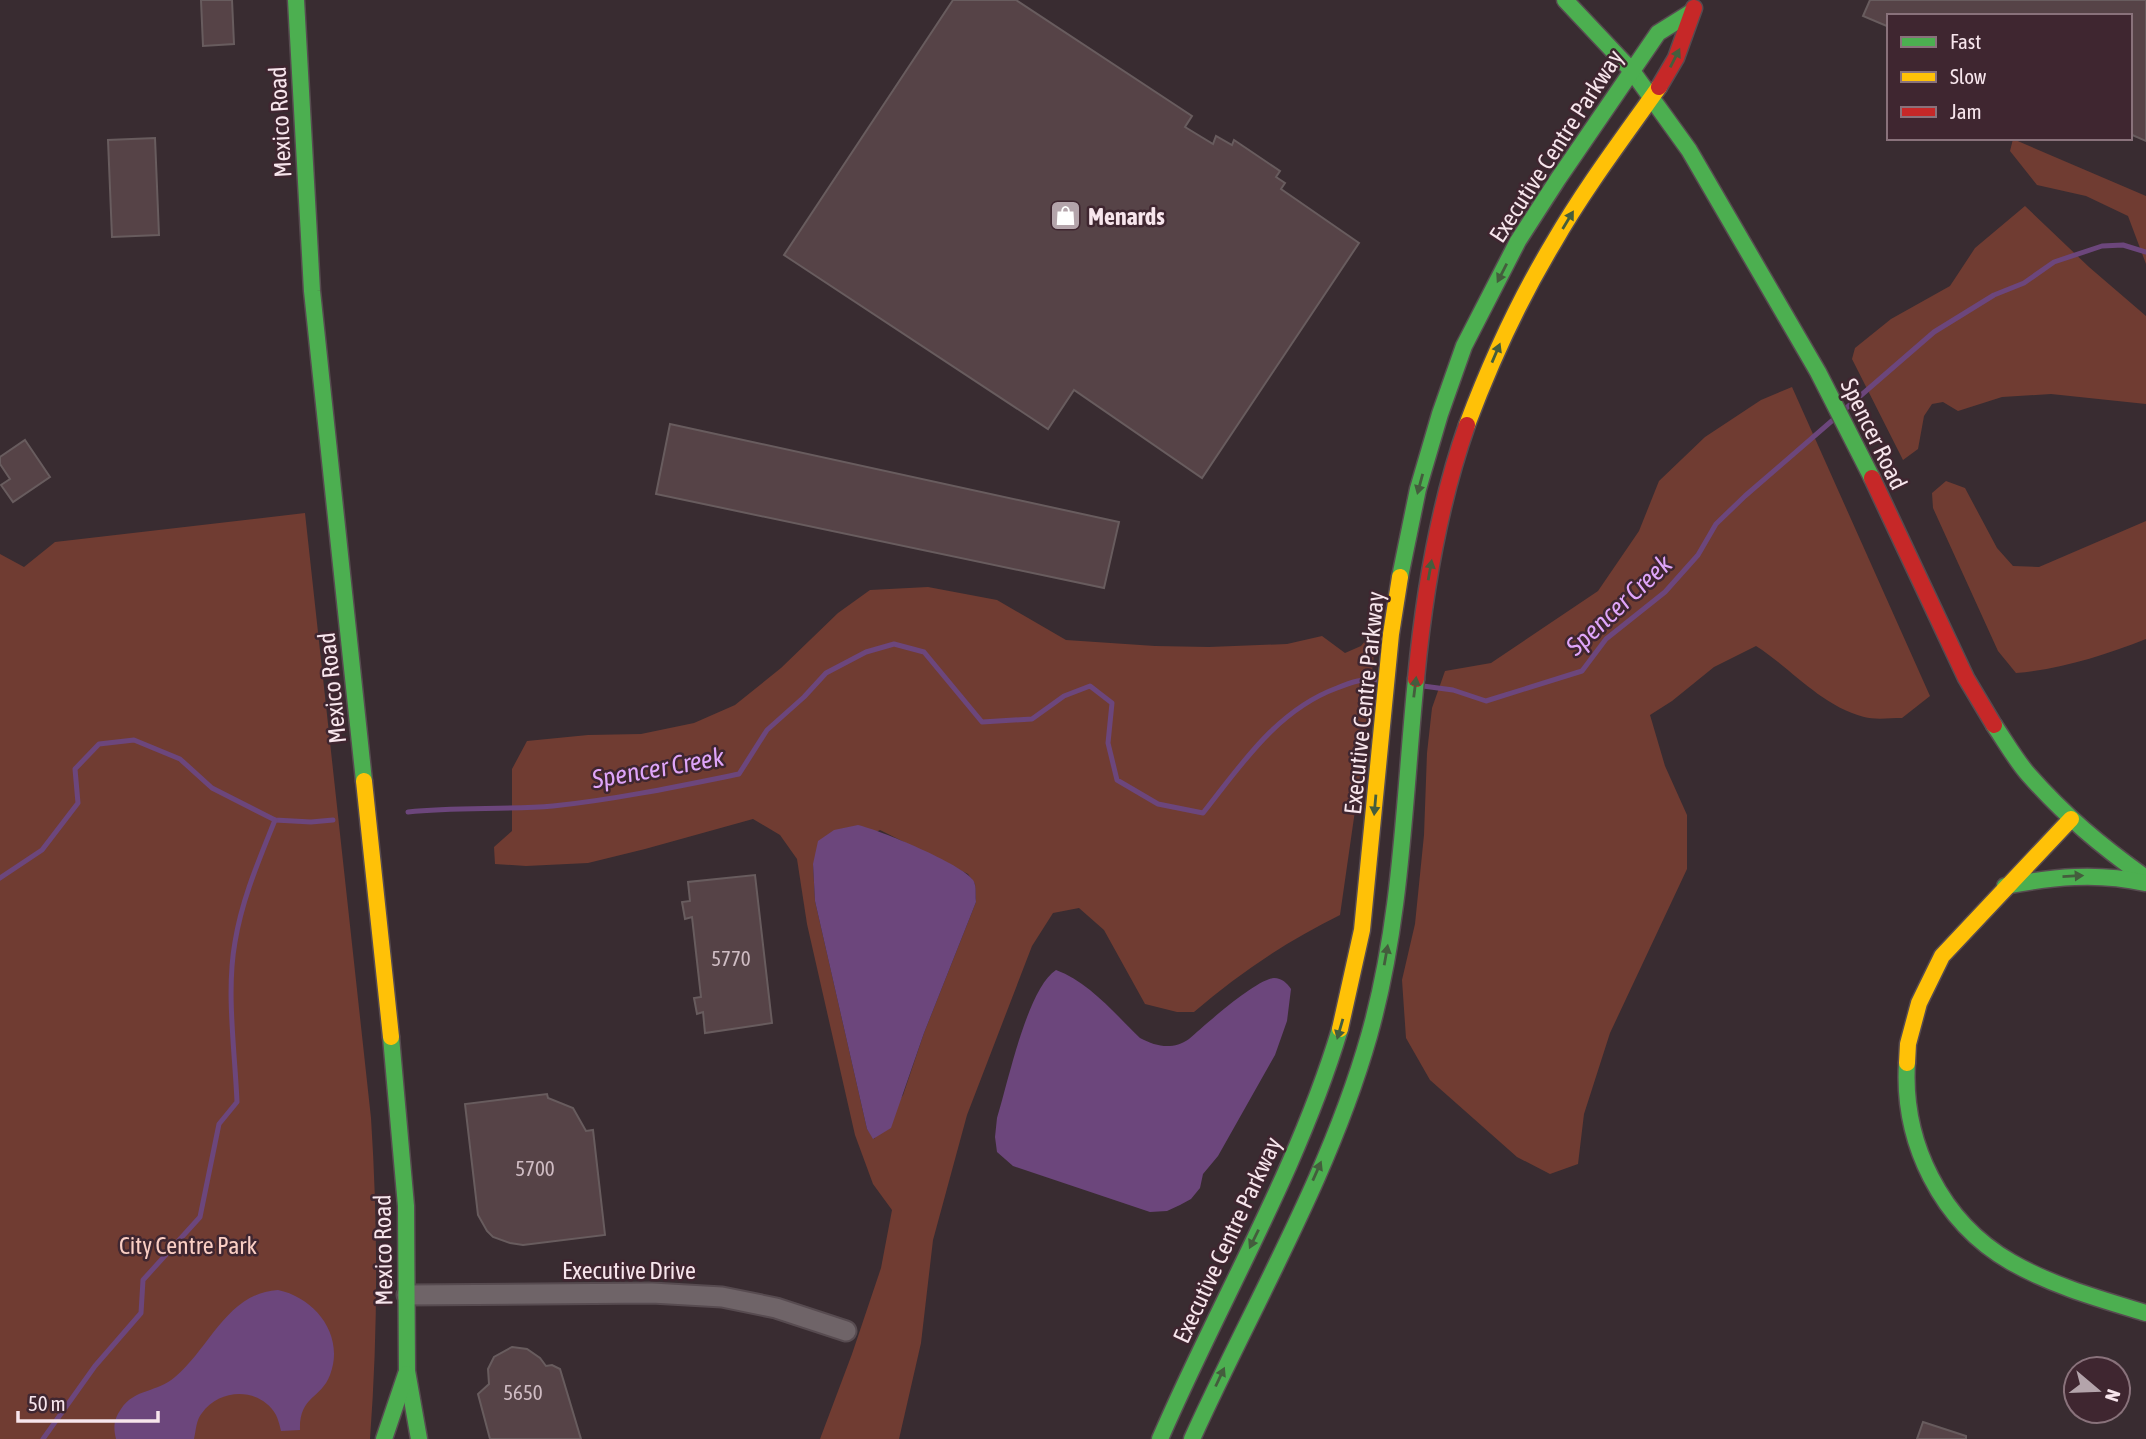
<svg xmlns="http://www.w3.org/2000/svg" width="2146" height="1439" font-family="'Asap Condensed',sans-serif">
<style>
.green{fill:#703c32;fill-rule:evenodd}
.water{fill:#6c467c}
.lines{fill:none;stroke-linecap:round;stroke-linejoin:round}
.stream{stroke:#6c467c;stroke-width:5}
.building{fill:#564347;stroke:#685c5e;stroke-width:2}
.street-casing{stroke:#574b50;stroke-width:23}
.fast-casing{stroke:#574b50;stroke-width:19}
.slow-casing{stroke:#574b50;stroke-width:19}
.jam-casing{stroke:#574b50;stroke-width:19}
.street{stroke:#6f6468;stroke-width:19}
.fast{stroke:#4caf50;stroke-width:16}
.slow{stroke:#ffc107;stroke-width:16}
.jam{stroke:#c62828;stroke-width:16}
.oneway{fill:#445d3d}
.labels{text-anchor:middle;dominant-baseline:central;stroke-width:5;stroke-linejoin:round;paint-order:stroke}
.number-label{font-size:21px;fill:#cfbcc3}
.street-label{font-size:24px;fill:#f7e5ec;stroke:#3f2630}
.poi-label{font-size:24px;font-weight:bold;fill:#f7e5ec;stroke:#3f2630;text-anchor:start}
.park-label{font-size:24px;fill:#facec4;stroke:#3f2630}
.water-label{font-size:26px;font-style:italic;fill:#dfa5fa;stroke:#3f2630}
</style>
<rect width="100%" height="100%" fill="#392c31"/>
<!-- green -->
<g class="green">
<polygon points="2013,139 2146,196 2146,264 2128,216 2086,196 2037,185 2010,151"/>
<polygon points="2025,206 2089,267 2146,316 2146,404 2051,394 2002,397 1958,411 1943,402 1932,404 1924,416 1918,449 1903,460 1852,359 1855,348 1891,319 1950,286 1975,248"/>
<path d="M1792 387 1930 696 1902 718C1890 718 1875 720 1864 717 1820 705 1792 669 1756 646L1714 667 1672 701 1650 715 1665 766 1687 815V869L1610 1033 1584 1114 1578 1164 1550 1174 1517 1157 1430 1080 1406 1038 1402 980 1415 924 1424 835 1427 753 1432 708 1445 671 1491 663 1598 591 1639 531 1659 481 1705 437 1761 400Z"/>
<path d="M1946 481 1965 488 1997 548 2013 566 2039 567 2146 521V639C2103 656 2061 669 2016 673L1998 651 1933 508 1932 493Z"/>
<path d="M305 513 371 1118C378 1226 378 1332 370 1439H0V554L24 567 55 542Z"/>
<path d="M928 587 997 600 1066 640 1155 646 1209 647 1287 644 1322 636 1345 653 1361 646 1377 626 1363 755 1340 915C1287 941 1238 974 1194 1012H1177L1145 1004 1104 930 1079 908 1053 913 1032 946 967 1115 933 1240 921 1343 899 1439H820L852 1354 881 1268 892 1210 873 1184 855 1135 807 924 797 859 780 835 753 819 645 849 588 863 526 866 495 864 494 847 512 831V769L527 741 588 735 641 734 694 723 735 705 781 668 838 613 870 590ZM880 830 968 874 975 884 976 902 924 1033 903 1095 874 1139 867 1129 815 901 813 864Z"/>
</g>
<!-- water -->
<g class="water">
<path d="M858 825C880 830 962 864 973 880 977 886 975 895 976 902L924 1033 891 1128 873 1139 867 1129 815 901 813 864 818 841 834 830Z"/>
<path d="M1056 970C1089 982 1115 1014 1140 1038 1157 1047 1173 1050 1189 1039 1205 1025 1255 980 1274 978 1282 978 1287 983 1291 989L1287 1021 1275 1055 1218 1156 1203 1174 1200 1188 1191 1199 1180 1205 1167 1211 1150 1212 1013 1166 997 1152 995 1137 997 1118C1008 1083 1027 989 1056 970Z"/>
<path d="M278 1290C316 1298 345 1336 330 1375 321 1399 299 1396 300 1430L281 1431C280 1426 278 1419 276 1415 260 1387 220 1388 202 1413 196 1420 196 1430 194 1439H116C113 1427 114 1419 121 1409 135 1388 157 1393 175 1377 210 1348 227 1293 278 1290Z"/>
</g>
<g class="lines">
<!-- stream -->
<g class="stream">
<polyline points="1844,410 1934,332 1994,295 2024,283 2054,262 2102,246 2123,245 2146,252"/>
<polyline points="1423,686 1453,690 1486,701 1582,671 1606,639 1665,592 1698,555 1716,524 1745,496 1834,419"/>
<path d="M408 812C457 807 505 810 553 806 613 800 680 786 739 774L767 730 804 697 826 673 866 652 894 644 924 652 982 722 1032 719 1064 696 1090 686 1112 703 1108 743 1117 780 1158 804 1203 813C1241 765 1277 710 1337 688 1352 682 1363 678 1379 680"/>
<polyline points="0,878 42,850 78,803 75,769 99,744 134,740 180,759 212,788 275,820 311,822 333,820"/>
<path d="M43 1439 95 1366 141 1313 143 1280 200 1217 219 1124 237 1102C235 1052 226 992 235 942 242 899 259 860 275 820"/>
</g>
</g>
<!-- building -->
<g class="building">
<polygon points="201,0 232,0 234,44 203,46"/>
<polygon points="953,0 1016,0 1192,116 1185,127 1213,144 1216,136 1232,145 1234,140 1280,171 1276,177 1285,183 1281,189 1359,243 1202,478 1074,390 1048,429 784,255"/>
<polygon points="1870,0 2146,0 2146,141 2130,134 2130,16 1889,16 1889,27 1863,16"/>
<polygon points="155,138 159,235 112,237 108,140"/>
<polygon points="670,424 1119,522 1104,588 656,494"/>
<polygon points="25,440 50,477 13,502 1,485 10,479 0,464 0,457"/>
<polygon points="755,875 772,1023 705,1033 703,1012 697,1014 694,998 701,997 692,917 685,919 682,902 690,901 688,882"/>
<polygon points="547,1094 548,1098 573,1108 586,1131 593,1130 605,1235 523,1245 510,1243 493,1237 487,1231 478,1215 465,1104"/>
<polygon points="512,1347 527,1349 540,1358 546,1366 552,1365 560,1369 581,1439 490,1439 478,1394 489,1384 488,1369 494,1357"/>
<polygon points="1923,1422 1966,1436 1966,1439 1917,1439"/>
</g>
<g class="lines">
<defs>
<polyline id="street" points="407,1295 652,1293 722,1297 776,1308 846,1331"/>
<g id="fast">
<polyline points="296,0 312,291 364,781"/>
<polyline points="1565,0 1632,71 1689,150 1818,372 1872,478"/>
<polyline points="1400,577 1418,489 1440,414 1464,346 1518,241 1558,179 1658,33 1690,13"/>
<path d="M1994 725C2005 741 2015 759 2028 774 2065 816 2101 846 2146 878"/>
<path d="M2005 886C2052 877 2097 872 2145 883"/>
<polyline points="391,1037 406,1206 407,1371 419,1439"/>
<path d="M1907 1063C1902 1142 1941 1222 2011 1262 2053 1286 2100 1299 2146 1313"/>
<polyline points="384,1439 406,1374"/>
<path d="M1160 1439C1219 1302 1297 1172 1340 1029"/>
<path d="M1192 1439C1252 1306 1329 1177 1369 1036 1402 920 1404 798 1416 679"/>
</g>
<g id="slow">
<path d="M1467 425C1491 361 1519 300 1554 242 1585 188 1623 138 1659 87"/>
<polyline points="364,781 391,1037"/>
<polyline points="1340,1029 1362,930 1391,634 1400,577"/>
<polyline points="1907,1063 1908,1044 1919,1003 1942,956 2071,819"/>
</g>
<g id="jam">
<polyline points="1659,87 1676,58 1694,8"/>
<polyline points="1872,478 1966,678 1994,725"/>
<path d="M1416 679C1424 593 1438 507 1467 425"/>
</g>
</defs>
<!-- street casing -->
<use href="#street" class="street-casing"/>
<!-- fast casing -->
<use href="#fast" class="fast-casing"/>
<!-- slow casing -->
<use href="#slow" class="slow-casing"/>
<!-- jam casing -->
<use href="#jam" class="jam-casing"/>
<!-- street -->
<use href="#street" class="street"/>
<!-- fast -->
<use href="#fast" class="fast"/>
<!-- slow -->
<use href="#slow" class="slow"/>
<!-- jam -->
<use href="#jam" class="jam"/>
</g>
<!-- one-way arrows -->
<defs><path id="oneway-solid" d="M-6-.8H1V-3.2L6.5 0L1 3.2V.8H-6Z" transform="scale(1.75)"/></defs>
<g class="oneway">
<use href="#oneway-solid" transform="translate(1675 58) rotate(-63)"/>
<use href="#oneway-solid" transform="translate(1568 220) rotate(-59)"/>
<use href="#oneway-solid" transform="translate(1502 273) rotate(117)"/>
<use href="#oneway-solid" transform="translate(1496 353) rotate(-67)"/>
<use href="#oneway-solid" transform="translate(1420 484) rotate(105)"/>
<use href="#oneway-solid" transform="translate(1430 570) rotate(-80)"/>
<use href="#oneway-solid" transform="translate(1415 687) rotate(-83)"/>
<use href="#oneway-solid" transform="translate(1375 805) rotate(95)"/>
<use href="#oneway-solid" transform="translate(2073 876) rotate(-3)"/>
<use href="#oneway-solid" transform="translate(1386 955) rotate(-80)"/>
<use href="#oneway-solid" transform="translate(1340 1029) rotate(106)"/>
<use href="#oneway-solid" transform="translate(1317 1171) rotate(-66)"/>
<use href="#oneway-solid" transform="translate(1254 1239) rotate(116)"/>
<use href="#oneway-solid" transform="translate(1220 1377) rotate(-65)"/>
</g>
<!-- icons -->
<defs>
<symbol id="shop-square" viewBox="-11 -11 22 22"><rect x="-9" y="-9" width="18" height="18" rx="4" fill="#b4a4ab" stroke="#3f2630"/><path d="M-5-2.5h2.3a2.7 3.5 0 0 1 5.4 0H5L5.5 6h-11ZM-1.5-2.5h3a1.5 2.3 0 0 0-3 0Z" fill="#fff"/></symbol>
</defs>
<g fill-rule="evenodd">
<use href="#shop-square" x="1048" y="198" width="35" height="35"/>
</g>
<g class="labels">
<!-- number labels -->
<g class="number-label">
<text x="731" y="958">5770</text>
<text x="535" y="1168">5700</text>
<text x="523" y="1392">5650</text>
</g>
<!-- street labels -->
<g class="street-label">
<text transform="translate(280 122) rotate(-93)">Mexico Road</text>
<text transform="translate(1556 146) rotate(-57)">Executive Centre Parkway</text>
<text transform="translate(1874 434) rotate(64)">Spencer Road</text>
<text transform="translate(332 688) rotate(-96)">Mexico Road</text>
<text transform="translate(1364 703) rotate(-84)">Executive Centre Parkway</text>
<text transform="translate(1227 1240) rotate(-65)">Executive Centre Parkway</text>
<text transform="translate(383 1250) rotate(-91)">Mexico Road</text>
<text x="629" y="1270">Executive Drive</text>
</g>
<!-- poi labels -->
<g class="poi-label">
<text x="1088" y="216">Menards</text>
</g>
<!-- park labels -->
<g class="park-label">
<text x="188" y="1245">City Centre Park</text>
</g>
<!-- water labels -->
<g class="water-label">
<text transform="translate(1619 605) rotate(-43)">Spencer Creek</text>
<text transform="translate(658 768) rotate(-10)">Spencer Creek</text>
</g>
</g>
<!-- legend -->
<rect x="1887" y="14" width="245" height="126" fill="#3f2630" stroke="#89727b" stroke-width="2"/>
<rect x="1901" y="37" width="35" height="10" fill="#4caf50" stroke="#89727b" stroke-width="2"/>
<text x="1950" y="49" font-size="21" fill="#f7e5ec">Fast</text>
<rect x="1901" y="72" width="35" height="10" fill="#ffc107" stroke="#89727b" stroke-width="2"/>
<text x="1950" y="84" font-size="21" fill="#f7e5ec">Slow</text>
<rect x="1901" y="107" width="35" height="10" fill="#c62828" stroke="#89727b" stroke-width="2"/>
<text x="1950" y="119" font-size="21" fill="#f7e5ec">Jam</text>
<!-- north arrow -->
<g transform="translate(2097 1390) rotate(109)"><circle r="33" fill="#3f2630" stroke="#89727b" stroke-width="2"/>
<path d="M0-5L12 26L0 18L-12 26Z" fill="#b4a4ab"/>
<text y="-10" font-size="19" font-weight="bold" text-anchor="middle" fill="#f7e5ec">N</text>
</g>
<!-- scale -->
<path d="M18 1411v10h140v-10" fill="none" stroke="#f7e5ec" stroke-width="3.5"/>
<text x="28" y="1411" font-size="21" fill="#f7e5ec" stroke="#3f2630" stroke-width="5" paint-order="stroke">50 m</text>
</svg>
